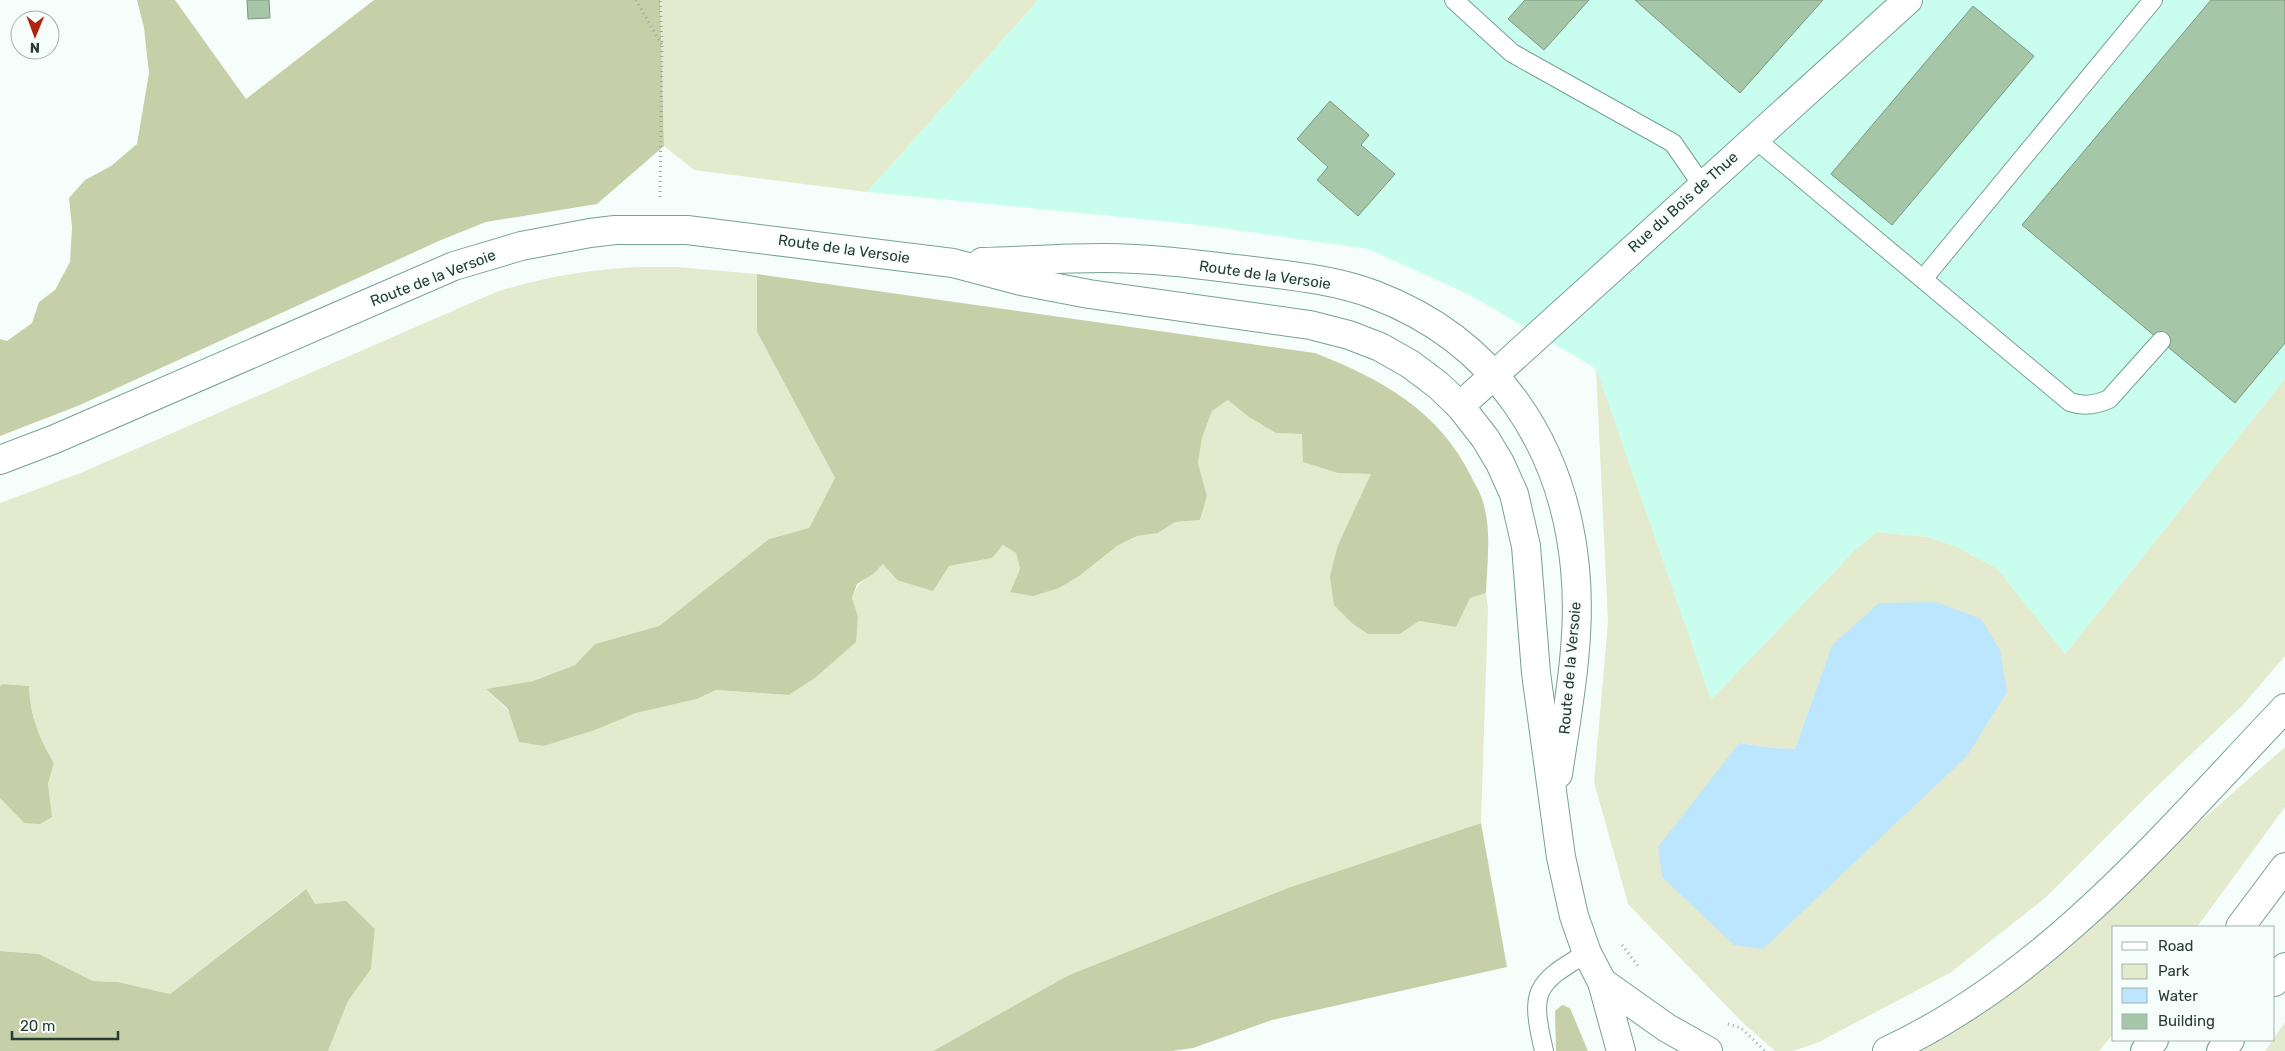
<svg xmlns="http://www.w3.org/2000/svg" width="2285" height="1051" font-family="Rubik,sans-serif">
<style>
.built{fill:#c9feef}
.green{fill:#e3eace;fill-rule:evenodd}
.forest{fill:#c6cfa7}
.water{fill:#bce6fd}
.building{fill:#a6c6a8;stroke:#7c977e}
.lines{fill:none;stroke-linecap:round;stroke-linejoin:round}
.service-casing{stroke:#77a094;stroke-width:20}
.minor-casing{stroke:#77a094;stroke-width:30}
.primary-casing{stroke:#77a094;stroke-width:30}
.trunk-casing{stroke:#77a094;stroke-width:30}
.path{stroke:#99a5a1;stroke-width:3;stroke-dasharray:1 4;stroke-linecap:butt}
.service{stroke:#fff;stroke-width:18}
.minor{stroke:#fff;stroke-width:28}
.primary{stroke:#fff;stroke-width:28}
.trunk{stroke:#fff;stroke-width:28}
.labels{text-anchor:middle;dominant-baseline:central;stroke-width:4.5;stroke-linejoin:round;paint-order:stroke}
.street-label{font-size:15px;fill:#2a3b36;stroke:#f6fefb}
</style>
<rect width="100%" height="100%" fill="#f6fefb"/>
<!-- built -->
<polygon class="built" points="1038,0 2285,0 2285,379 2065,654 1973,555 1929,537 1877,532 1855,550 1711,701 1595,368 1470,295 1368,249 1192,224 867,192"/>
<!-- green -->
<g class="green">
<polygon points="660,0 1038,0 867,192 694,170 664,146"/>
<path d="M636 267H677L757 274V332L835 478 809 528 769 539 659 626 595 644 575 665 533 681 486 689 544 746 595 730 636 713 697 699 716 690 789 695 815 678 855 642 858 616 852 598C860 578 868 579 883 564L897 580 949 566 992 558 1003 545 1016 553 1020 569 1010 591 1103 557 1117 546 1137 536 1158 533 1175 522 1200 520 1207 496 1198 463 1202 438 1212 411 1228 400 1249 417 1276 433 1302 434 1338 473 1372 474 1338 545 1400 634 1419 621 1455 627 1470 598 1486 593 1488 608 1481 823 1288 888 1069 975 933 1051H328L348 1001 371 969 375 929 314 904 305 889 170 994 118 982 93 981 39 954 0 951V798L24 823 52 817 48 784 54 763C39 738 30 716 29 686L3 684 0 686V503L83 472 496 292C544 277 586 270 636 267Z"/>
<path d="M1596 368 1711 700 1855 550 1877 532 1928 537 1959 548 1997 569 2065 654 2285 379V656L2242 706 2150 793 2045 898 1950 973 1819 1042 1793 1051H1775L1742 1022 1628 904 1594 782 1608 622ZM1832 645 1734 945 1739 743 1773 748 1795 749Z"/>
<polygon points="2285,747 2285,807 2197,927 2114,927 2114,1033 2099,1051 1915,1051 1947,1036 2024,983 2131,882"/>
<polygon points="2285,1022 2285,1051 2265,1051"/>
</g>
<!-- forest -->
<g class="forest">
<polygon points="137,0 175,0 246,99 374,0 660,0 664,146 597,204 486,222 441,240 80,405 0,436 0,339 7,341 32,323 39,302 55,290 70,262 72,227 69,198 85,180 111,166 137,144 149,73 144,28"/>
<path d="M757 274 1315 353C1381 379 1439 410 1472 478 1475 485 1481 493 1483 502 1492 531 1487 563 1486 593L1470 598 1456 627 1419 621 1400 634H1368L1353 624 1334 605 1330 576 1338 545 1371 474 1338 473 1303 462 1302 434 1276 433 1249 417 1228 400 1212 411 1202 438 1198 463 1207 496 1200 520 1175 522 1158 533 1137 536 1117 546 1079 576 1059 588 1033 596 1010 592 1020 569 1016 553 1003 545 992 558 949 566 933 591 897 580 883 564 873 574 857 584 852 598 858 616 856 642 815 678 789 695 716 690 697 699 636 713 595 730 544 746 519 742 508 709 486 689 533 681 575 665 595 644 659 626 769 539 809 528 835 478 757 332Z"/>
<path d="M3 684 29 686C30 716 39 738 54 763L48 784 52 817 40 824 24 823 0 798V686Z"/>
<polygon points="1481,823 1507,967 1272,1020 1193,1048 1172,1051 933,1051 1069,975 1288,888"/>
<polygon points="306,889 315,904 346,901 375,929 371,969 348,1001 328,1051 0,1051 0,951 39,954 93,981 118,982 170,994"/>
<polygon points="1562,1005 1570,1008 1588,1051 1556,1051 1555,1011"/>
</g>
<!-- water -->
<polygon class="water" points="1936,602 1981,619 2000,650 2007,692 1967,756 1763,949 1734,945 1662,877 1658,847 1739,743 1773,748 1795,749 1832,645 1879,603"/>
<!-- building -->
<g class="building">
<polygon points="247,0 269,0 270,18 248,19"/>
<polygon points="1525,0 1589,0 1544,50 1508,19"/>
<polygon points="1635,0 1823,0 1740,93"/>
<polygon points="2211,0 2285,0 2285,343 2235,403 2022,225"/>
<polygon points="1973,6 2034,56 1892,225 1831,174"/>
<polygon points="1330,101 1369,135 1361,145 1395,174 1358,216 1317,180 1328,167 1297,139"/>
</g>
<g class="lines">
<defs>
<g id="service">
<polyline points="1454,0 1512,53 1673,143 1702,185"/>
<path d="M1754 138 2070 402C2084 407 2096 405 2109 399L2161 341"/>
<polyline points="1923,279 2153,0"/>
<path d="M1544 1051C1530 991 1534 984 1587 953"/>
</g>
<polyline id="minor" points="1460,406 1908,0"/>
<g id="primary">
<path d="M982 262C1022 261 1062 258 1103 258 1151 258 1204 265 1252 271 1293 276 1336 280 1375 295 1494 340 1563 443 1575 568 1582 636 1568 707 1558 774"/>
<polyline points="0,460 55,439 454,266 521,246 590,233 615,230 687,230 953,263 1021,281 1089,294 1310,325 1349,335 1380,347 1410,364 1438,385 1460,406 1485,438 1500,463 1514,494 1526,546 1536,673 1561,857 1574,916 1587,953 1602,982 1621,1051"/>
<polyline points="1602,982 1667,1028 1708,1051"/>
</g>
<g id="trunk">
<polyline points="2240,927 2285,867"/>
<polyline points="2274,982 2285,967"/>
<path d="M1887 1051C2048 976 2165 834 2285 708"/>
<polyline points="2145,1051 2154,1040"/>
<polyline points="2221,1051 2230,1040"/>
</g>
</defs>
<!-- service casing -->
<use href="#service" class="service-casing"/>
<!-- minor casing -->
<use href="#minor" class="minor-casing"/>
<!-- primary casing -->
<use href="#primary" class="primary-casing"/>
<!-- trunk casing -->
<use href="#trunk" class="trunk-casing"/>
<!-- path -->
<g class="path">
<polyline points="636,0 662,45"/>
<polyline points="660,197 662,45 660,0"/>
<polyline points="1622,945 1638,966"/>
<polyline points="1728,1024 1741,1028 1765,1051"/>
</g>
<!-- service -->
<use href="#service" class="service"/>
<!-- minor -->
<use href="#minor" class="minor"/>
<!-- primary -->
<use href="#primary" class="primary"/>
<!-- trunk -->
<use href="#trunk" class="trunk"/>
</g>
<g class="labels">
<!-- street labels -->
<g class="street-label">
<text transform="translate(1683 202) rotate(-42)">Rue du Bois de Thue</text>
<text transform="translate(844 249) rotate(8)">Route de la Versoie</text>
<text transform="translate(1265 275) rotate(8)">Route de la Versoie</text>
<text transform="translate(433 278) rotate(-21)">Route de la Versoie</text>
<text transform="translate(1570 668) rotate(-85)">Route de la Versoie</text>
</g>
</g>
<!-- legend -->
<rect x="2112" y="926" width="162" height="115" fill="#f6fefb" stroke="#a4b0ac"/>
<rect x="2122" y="942" width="25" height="8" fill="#ffffff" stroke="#a4b0ac"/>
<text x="2158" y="951" font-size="15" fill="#2a3b36">Road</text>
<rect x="2122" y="964" width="25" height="15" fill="#e3eace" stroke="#a4b0ac"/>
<text x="2158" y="976" font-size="15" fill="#2a3b36">Park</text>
<rect x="2122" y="988" width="25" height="15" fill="#bce6fd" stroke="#a4b0ac"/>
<text x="2158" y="1001" font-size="15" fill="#2a3b36">Water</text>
<rect x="2122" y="1014" width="25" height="15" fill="#a6c6a8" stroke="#a4b0ac"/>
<text x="2158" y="1026" font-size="15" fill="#2a3b36">Building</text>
<!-- north arrow -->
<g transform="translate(35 35) rotate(181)"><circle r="24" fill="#f6fefb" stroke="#a4b0ac"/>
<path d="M0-4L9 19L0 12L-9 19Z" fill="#b0230f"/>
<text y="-8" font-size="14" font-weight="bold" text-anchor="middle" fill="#2a3b36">N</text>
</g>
<!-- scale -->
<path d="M12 1031v8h106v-8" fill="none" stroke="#2a3b36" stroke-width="2.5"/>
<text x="20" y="1031" font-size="15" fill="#2a3b36" stroke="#f6fefb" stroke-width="4" paint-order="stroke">20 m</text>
</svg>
